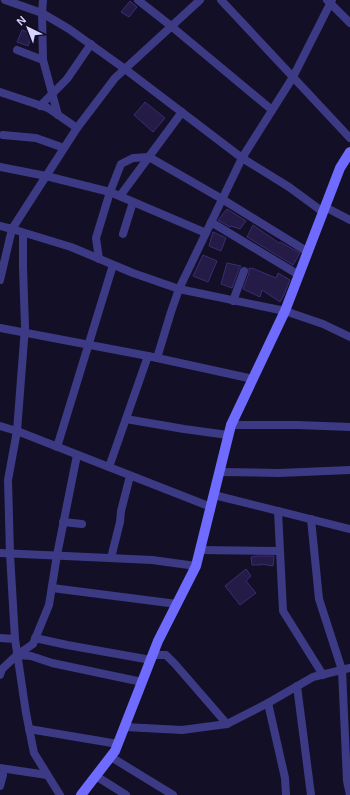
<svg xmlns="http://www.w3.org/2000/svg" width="350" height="795" font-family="Helvetica,sans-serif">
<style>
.building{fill:#241b47;stroke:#3b2d73}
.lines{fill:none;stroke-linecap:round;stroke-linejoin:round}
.street{stroke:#3d3a85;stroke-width:8}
.secondary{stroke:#6f6bff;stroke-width:10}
</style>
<rect width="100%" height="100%" fill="#130f26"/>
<!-- building -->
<g class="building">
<polygon points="130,1 137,7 129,17 121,12"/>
<polygon points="22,30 33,34 28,46 17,42"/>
<polygon points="145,102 165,118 153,132 134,115"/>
<polygon points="227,209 246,221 240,229 231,226 230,227 218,220"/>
<polygon points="253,225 279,243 280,242 300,253 293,265 247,237"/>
<polygon points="213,232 226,238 221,251 209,246"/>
<polygon points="203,255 217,261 208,282 193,276"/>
<polygon points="227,263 241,266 239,269 232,288 221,284"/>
<polygon points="249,268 251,269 252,268 276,278 278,273 290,280 284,295 280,302 262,290 260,297 243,289 249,273"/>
<polygon points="256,556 274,556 273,566 261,564 261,565 252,565 251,557"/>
<polygon points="246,569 251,576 246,581 256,593 240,605 225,586"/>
</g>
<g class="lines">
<!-- street -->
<g class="street">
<polyline points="5,0 42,13 69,29 125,69 242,158 289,187 323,212"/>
<polyline points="43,0 42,13 43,60 58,115"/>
<polyline points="138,0 171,26 272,110"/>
<polyline points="221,0 350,138"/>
<polyline points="327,0 350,23"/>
<polyline points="17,50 43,60"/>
<polyline points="0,92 48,108 77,128"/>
<polyline points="40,106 67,79 91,44"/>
<polyline points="3,135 36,138 64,148"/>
<polyline points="0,167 46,176 110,192 206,233"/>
<polyline points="120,196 182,112"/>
<polyline points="325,207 350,220"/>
<polyline points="211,222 299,275"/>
<polyline points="0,226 12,229 71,247 133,273 179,289 285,311 323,324 350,337"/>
<polyline points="23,233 23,267 25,327 17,431 8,480 10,554 15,639 26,713 34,753 60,795"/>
<polyline points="123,234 133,202"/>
<polyline points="99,259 96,238 110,192 121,164 133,158 149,157 222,199 308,252"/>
<polyline points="0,280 12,229 77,128 115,78 200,0"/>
<polyline points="233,301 244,271"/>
<polyline points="0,328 148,356 253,379"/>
<polyline points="157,358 171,312 179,289 242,158 293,77 332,0"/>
<polyline points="126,419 184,429 228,435"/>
<polyline points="231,425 298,425 350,427"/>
<polyline points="0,426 17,431 211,507"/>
<polyline points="57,447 113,265"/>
<polyline points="109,467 148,356"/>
<polyline points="219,472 279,473 350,470"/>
<polyline points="214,495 350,529"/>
<polyline points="278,511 283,611 323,675"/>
<polyline points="311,519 319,599 342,670 347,781 350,795"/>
<polyline points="63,522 82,524"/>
<polyline points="200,550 279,551"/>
<polyline points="0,553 152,560 196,566"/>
<polyline points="111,558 120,522 121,511 130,476"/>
<polyline points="52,588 177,604"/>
<polyline points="0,638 15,639"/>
<polyline points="35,638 67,645 151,660"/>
<polyline points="17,655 31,656 52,663 142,682"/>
<polyline points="153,655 166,655 175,664 227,724"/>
<polyline points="0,675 2,669 17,655 33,644 49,605 57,555 77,455"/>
<polyline points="297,686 311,795"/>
<polyline points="268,703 285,778 286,795"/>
<polyline points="125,727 182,730 227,724 268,703 313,677 350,668"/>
<polyline points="29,729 118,744"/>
<polyline points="111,757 173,795"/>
<polyline points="0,768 47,775"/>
<polyline points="96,776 126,795"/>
<polyline points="0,786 3,775"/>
</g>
<!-- secondary -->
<polyline class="secondary" points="81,795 115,751 158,641 196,566 231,425 285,311 340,168 350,152"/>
</g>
<!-- north arrow -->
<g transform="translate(28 28) rotate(317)" stroke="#130f26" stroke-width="3" paint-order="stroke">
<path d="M0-3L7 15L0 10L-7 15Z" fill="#d9d4ff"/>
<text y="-6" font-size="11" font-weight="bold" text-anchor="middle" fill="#d9d4ff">N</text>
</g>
</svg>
